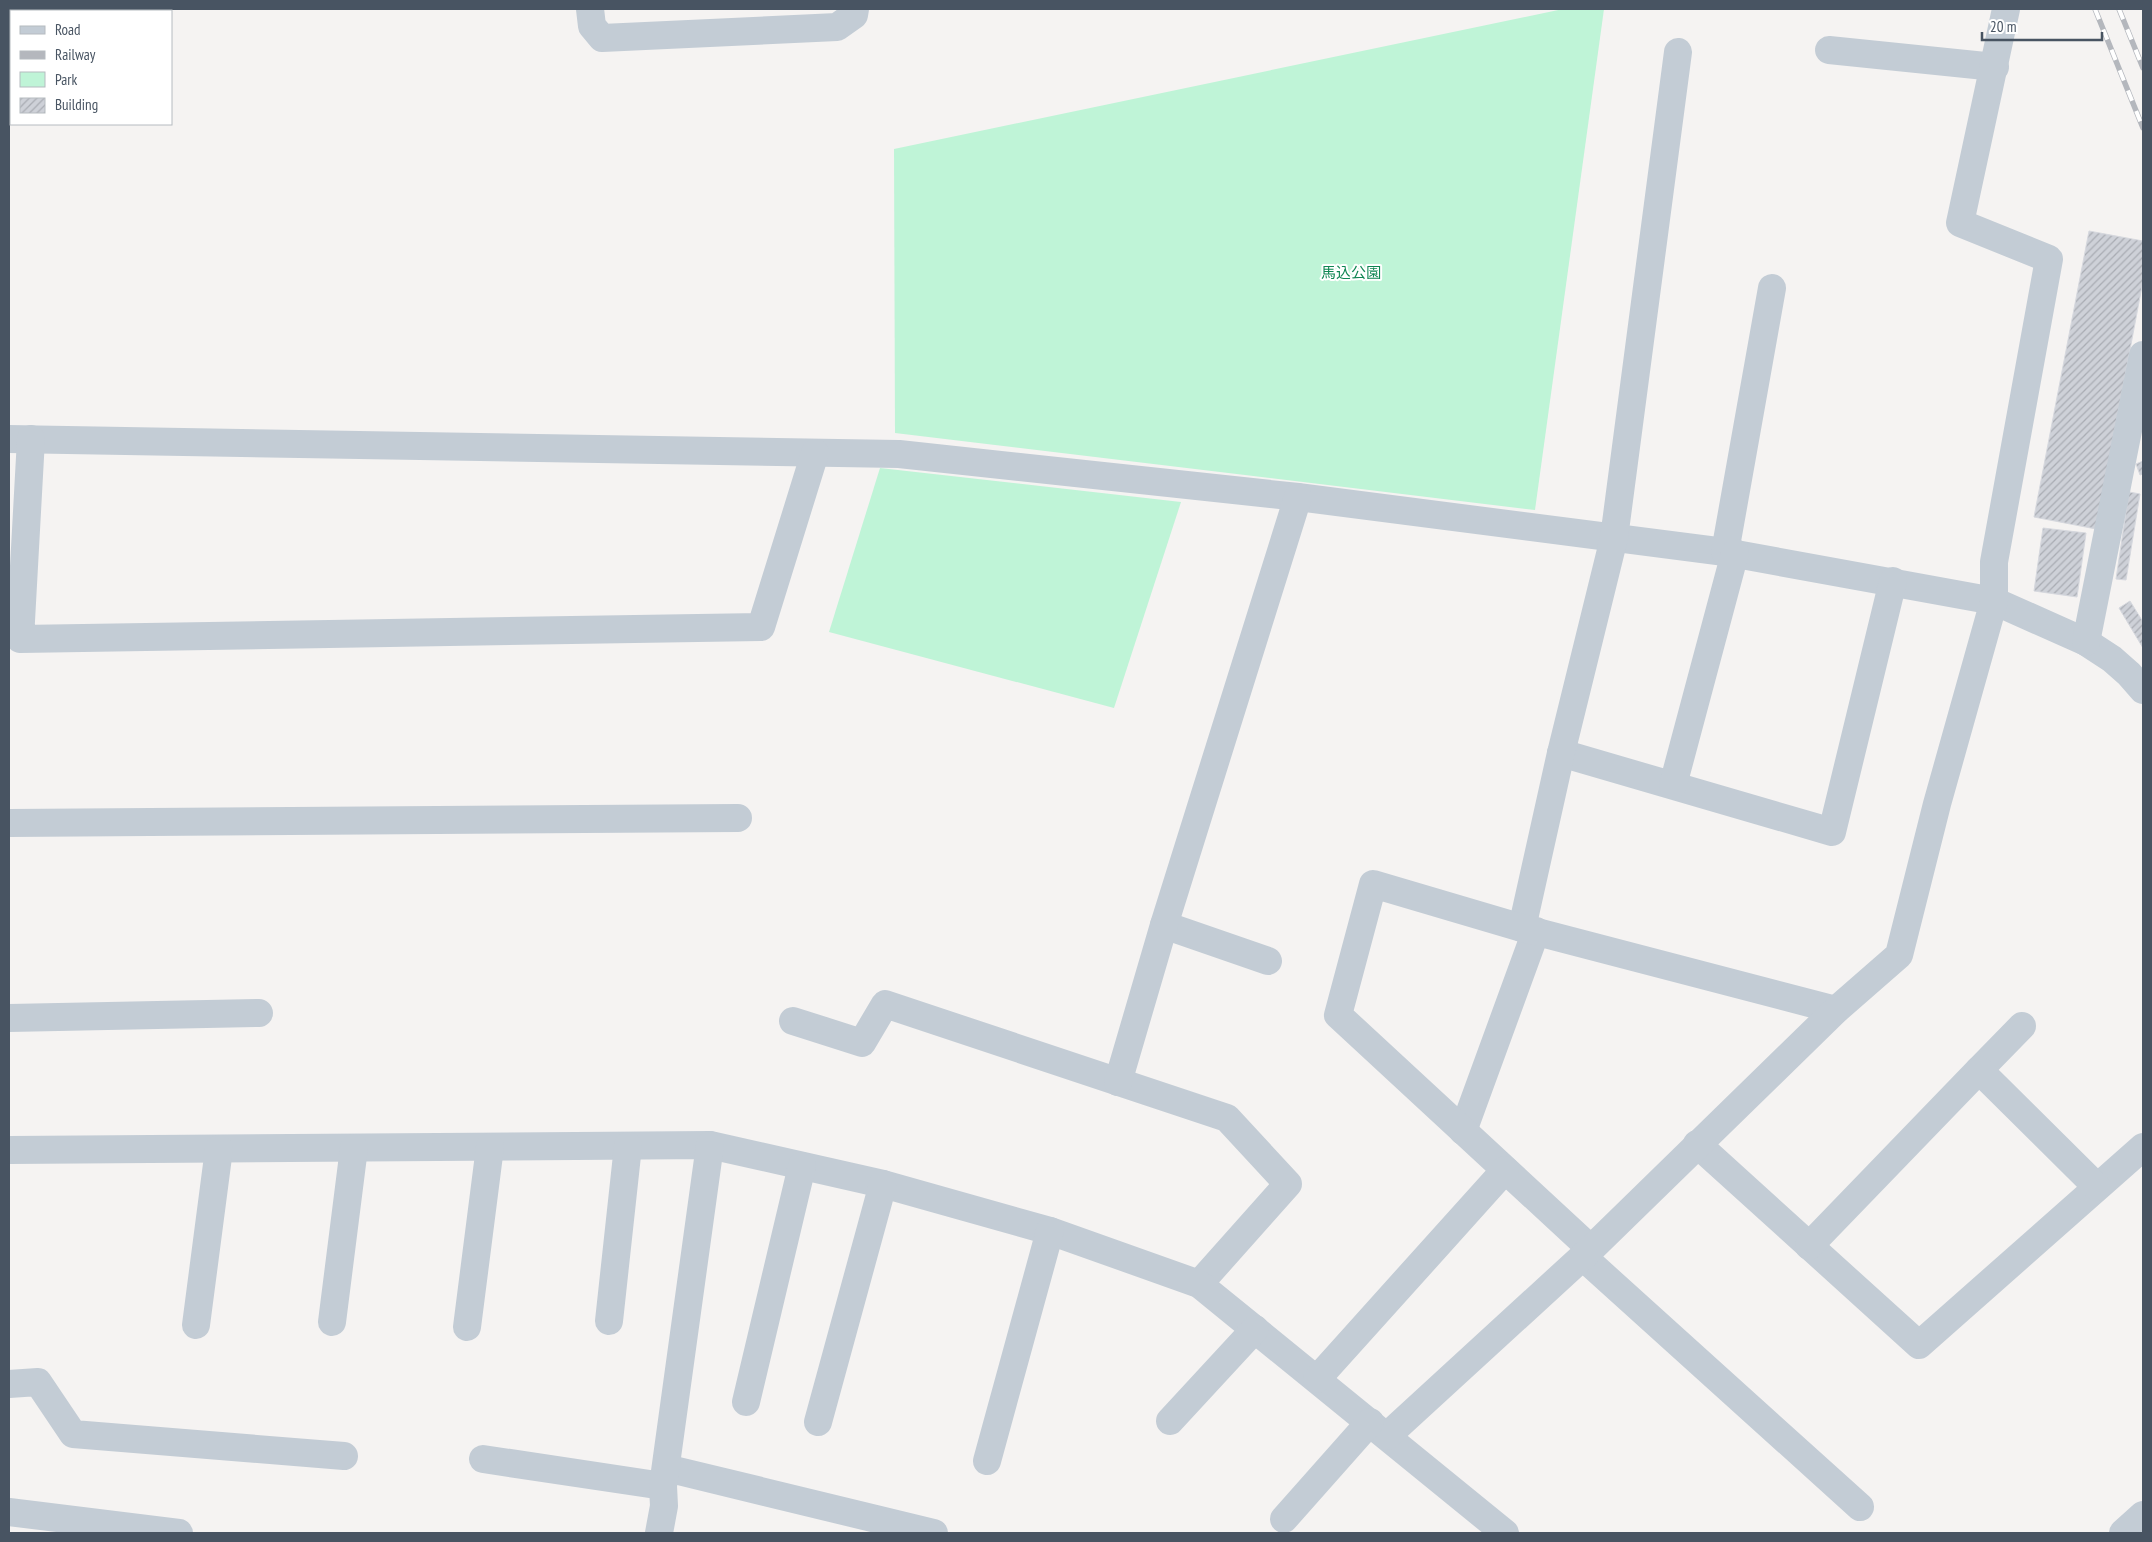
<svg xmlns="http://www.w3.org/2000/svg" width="2152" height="1542" font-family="'PT Sans Narrow','Noto Sans JP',sans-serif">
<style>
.park{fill:#bff4d7}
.building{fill:url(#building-hatch);stroke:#d6d8de}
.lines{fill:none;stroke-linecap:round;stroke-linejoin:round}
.minor{stroke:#c3ccd5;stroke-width:28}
.rail-casing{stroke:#b4b7bd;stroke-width:5.5}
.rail{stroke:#fff;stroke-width:4;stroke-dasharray:11;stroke-linecap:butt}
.labels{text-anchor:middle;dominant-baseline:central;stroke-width:4;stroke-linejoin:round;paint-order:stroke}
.park-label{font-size:15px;fill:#108653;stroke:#fff}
</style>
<defs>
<pattern id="building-hatch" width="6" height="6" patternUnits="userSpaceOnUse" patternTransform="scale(1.25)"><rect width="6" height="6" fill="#ced1d8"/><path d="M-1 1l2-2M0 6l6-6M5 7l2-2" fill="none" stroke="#a9acb3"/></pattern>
</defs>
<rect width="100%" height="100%" fill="#f5f3f2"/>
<!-- park -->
<g class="park">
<polygon points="1563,9 1604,9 1535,510 895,433 894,149"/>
<polygon points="880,468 1181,502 1114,708 829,632"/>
</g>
<!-- building -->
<g class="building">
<polygon points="2089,231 2143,241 2143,281 2096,529 2034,517"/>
<polygon points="2143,461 2143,474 2140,475 2136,464"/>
<polygon points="2129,492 2140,494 2126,580 2116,579"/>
<polygon points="2043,528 2086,533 2077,597 2034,591"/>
<polygon points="2130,601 2143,622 2143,648 2119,608"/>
</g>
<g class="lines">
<!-- minor -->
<g class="minor">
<polyline points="590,9 592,26 602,38 837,27 854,15 855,9"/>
<polyline points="1829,50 1995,67"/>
<polyline points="9,439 899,454 1298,497 1725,552 1994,601 2086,642 2112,659 2129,674 2143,690"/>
<polyline points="31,439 20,639 761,627 815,453"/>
<polyline points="1725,552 1772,288"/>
<polyline points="2086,642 2143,355"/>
<polyline points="1561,753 1832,832 1893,581"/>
<polyline points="1673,785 1735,553"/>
<polyline points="9,823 738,818"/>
<polyline points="1164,925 1268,961"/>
<polyline points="1522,928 1561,753 1614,538 1678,52"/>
<polyline points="9,1018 259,1013"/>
<polyline points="793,1021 862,1043 885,1004 1227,1118 1288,1184 1199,1284"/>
<polyline points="1979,1070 2022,1026"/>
<polyline points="1118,1082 1164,925 1298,497"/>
<polyline points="1463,1131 1536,931"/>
<polyline points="1697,1144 1919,1345 2143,1147"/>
<polyline points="9,1150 710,1145 883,1184 1050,1231 1199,1284 1505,1533"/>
<polyline points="1809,1246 1979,1070 2097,1187"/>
<polyline points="1591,1249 1338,1015 1373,884 1522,928 1836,1010"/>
<polyline points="1583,1257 1860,1507"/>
<polyline points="609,1321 628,1146"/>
<polyline points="332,1322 354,1148"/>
<polyline points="196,1325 219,1149"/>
<polyline points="467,1327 490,1147"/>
<polyline points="1317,1379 1505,1170"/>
<polyline points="9,1384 38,1382 73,1434 344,1456"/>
<polyline points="746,1402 802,1166"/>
<polyline points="1170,1421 1255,1329"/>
<polyline points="818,1422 883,1184"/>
<polyline points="1387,1436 1591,1249 1836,1010 1899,955 1937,804 1994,601 1994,562 2049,259 1960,223 2006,9"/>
<polyline points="483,1459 663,1486"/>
<polyline points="987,1461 1050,1231"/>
<polyline points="666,1468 934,1533"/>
<polyline points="9,1512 179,1533"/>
<polyline points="1284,1519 1370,1422"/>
<polyline points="659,1533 664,1506 663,1486 710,1145"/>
<polyline points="2123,1533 2143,1515"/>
</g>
<defs>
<g id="rail">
<polyline points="2095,9 2143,128"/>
<polyline points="2119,9 2143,68"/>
</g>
</defs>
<!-- rail casing -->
<use href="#rail" class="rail-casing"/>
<!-- rail -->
<use href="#rail" class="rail"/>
</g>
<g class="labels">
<!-- park labels -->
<g class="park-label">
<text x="1351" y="272">馬込公園</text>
</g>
</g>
<!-- border -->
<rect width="2152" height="1542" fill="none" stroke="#485462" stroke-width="20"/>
<!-- legend -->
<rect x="10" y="10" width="162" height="115" fill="#ffffff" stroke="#b6bbc0"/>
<rect x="20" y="26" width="25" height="8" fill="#c3ccd5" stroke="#b6bbc0"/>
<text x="55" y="35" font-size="15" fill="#485462">Road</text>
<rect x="20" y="51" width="25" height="8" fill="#b4b7bd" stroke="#b6bbc0"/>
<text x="55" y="60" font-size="15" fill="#485462">Railway</text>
<rect x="20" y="72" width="25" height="15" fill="#bff4d7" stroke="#b6bbc0"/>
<text x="55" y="85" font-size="15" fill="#485462">Park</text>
<rect x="20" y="98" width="25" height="15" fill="url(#building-hatch)" stroke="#b6bbc0"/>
<text x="55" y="110" font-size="15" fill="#485462">Building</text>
<!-- scale -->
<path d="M1982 32v8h120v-8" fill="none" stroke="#485462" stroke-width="2.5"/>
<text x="1990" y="32" font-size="15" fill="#485462" stroke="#ffffff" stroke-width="4" paint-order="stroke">20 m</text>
</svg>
